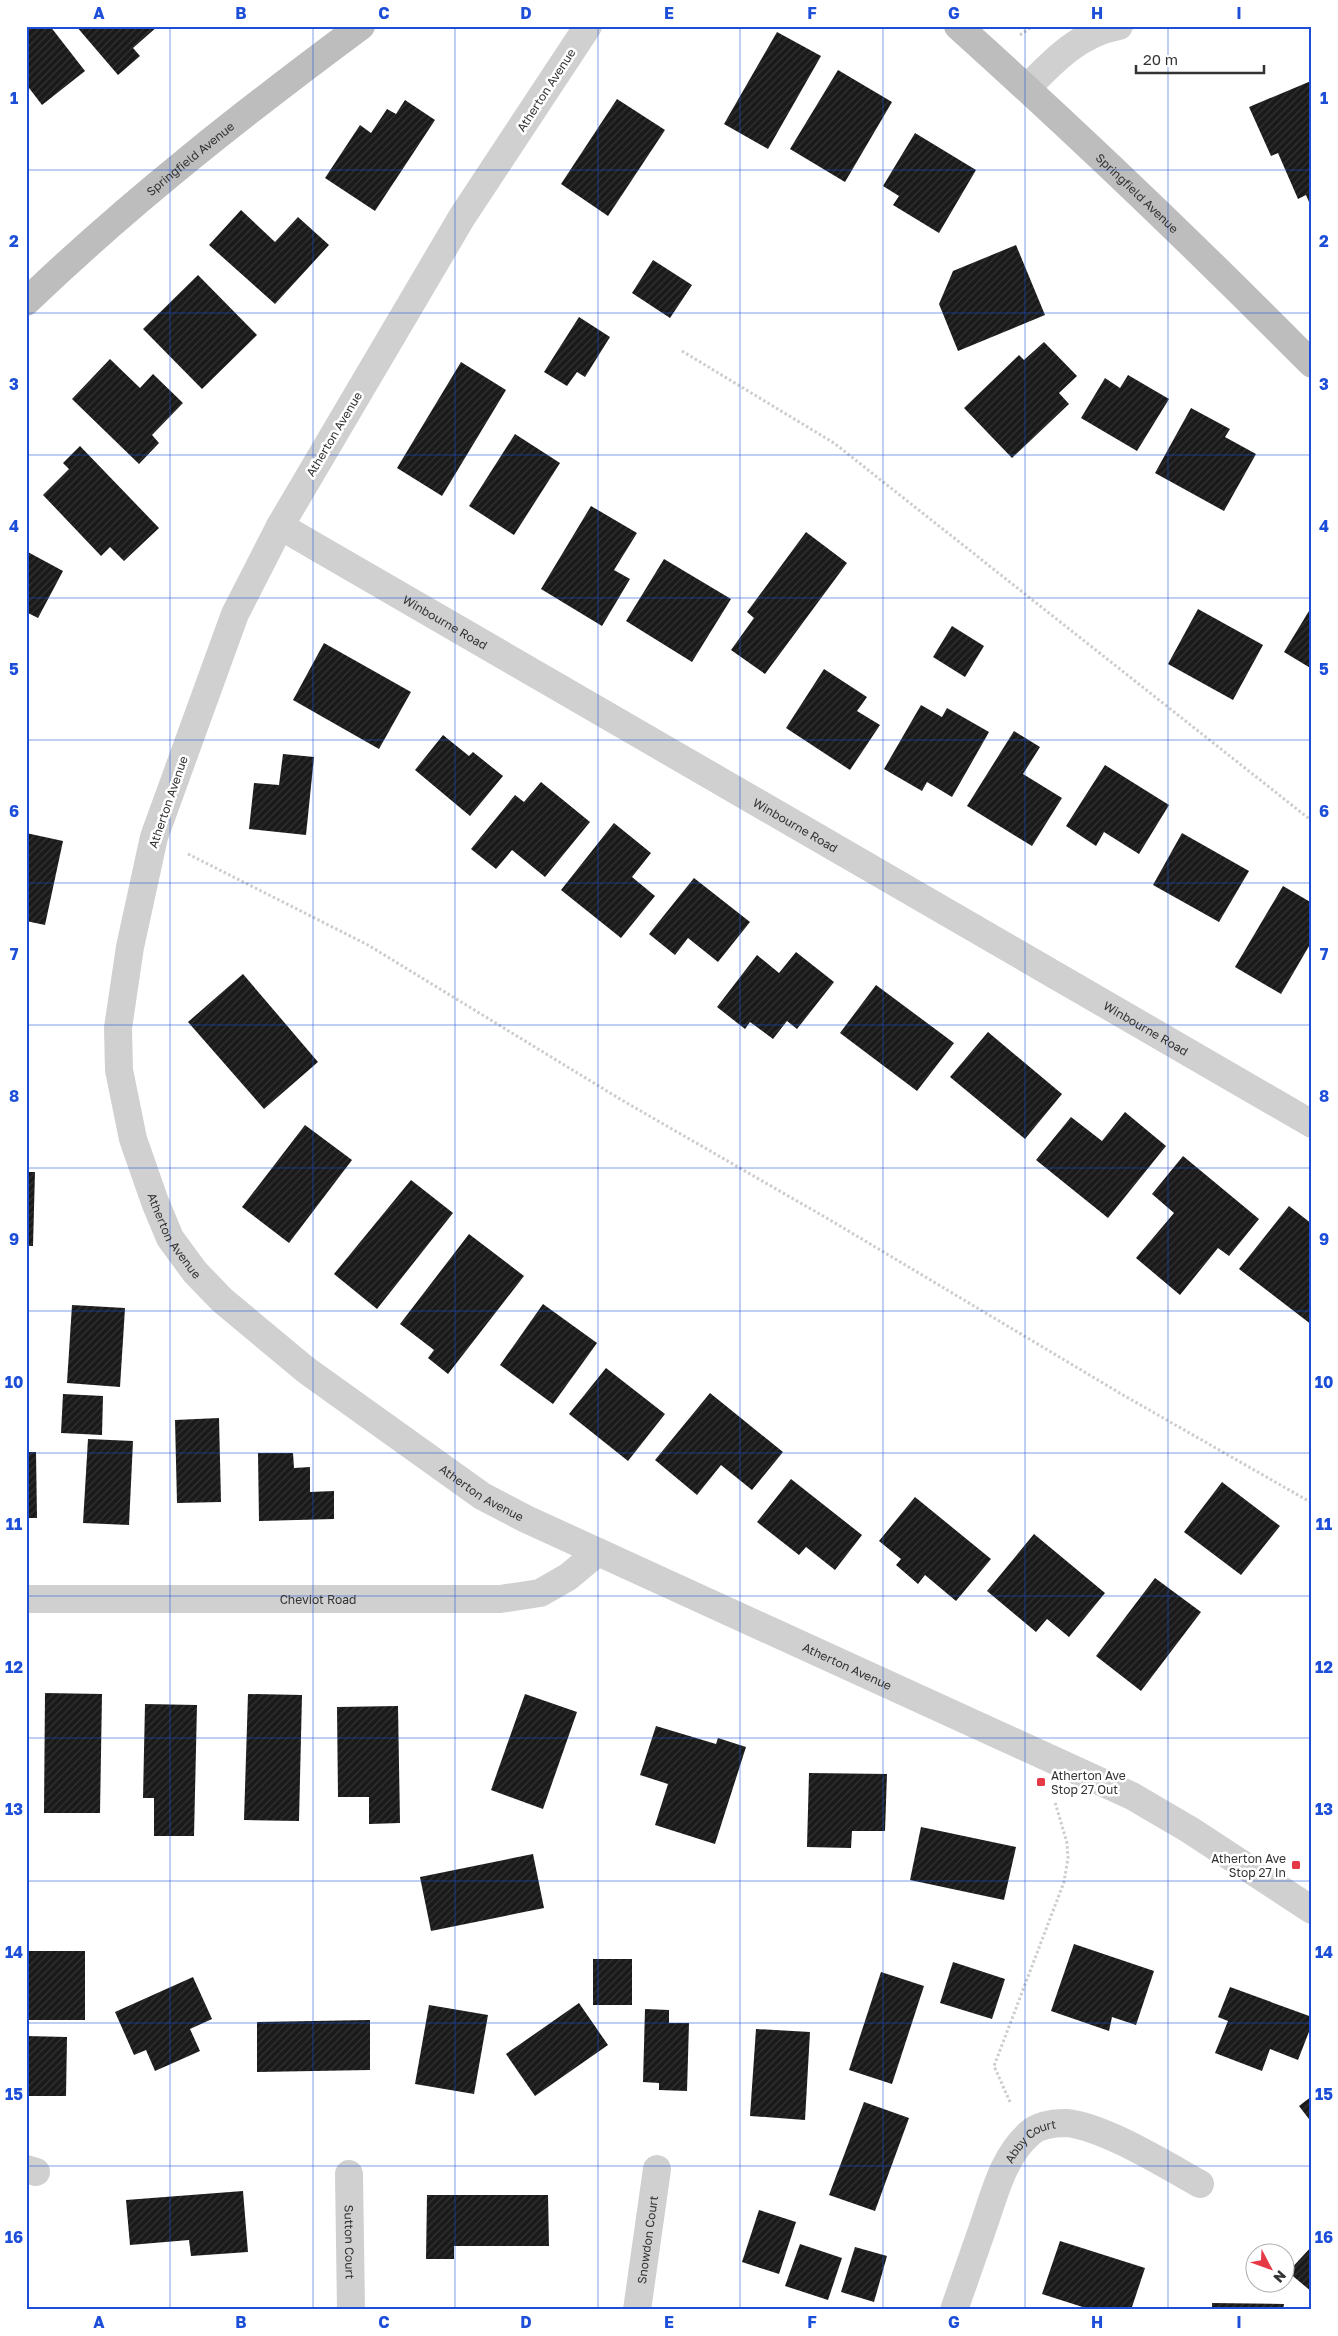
<svg xmlns="http://www.w3.org/2000/svg" width="1338" height="2336" font-family="'Golos Text',sans-serif">
<style>
.building{fill:url(#building-hatch)}
.lines{fill:none;stroke-linecap:round;stroke-linejoin:round}
.path{stroke:#cdcdcd;stroke-width:3;stroke-dasharray:2.5 2.5;stroke-linecap:butt}
.street{stroke:#d0d0d0;stroke-width:28}
.secondary{stroke:#bdbdbd;stroke-width:28}
.grid{fill:none;stroke:#1d4ed8;stroke-width:1;stroke-opacity:0.55}
.poi-dot{fill:#e63946;stroke:#fff;stroke-width:2}
.labels{text-anchor:middle;dominant-baseline:central;stroke-width:5;stroke-linejoin:round;paint-order:stroke}
.street-label{font-size:12px;fill:#333;stroke:#fff}
.poi-label{font-size:12px;fill:#333;stroke:#fff;text-anchor:start}
.neatline{fill:none;stroke:#1d4ed8;stroke-width:2}
.grid-label{font-size:16px;text-anchor:middle;font-weight:bold;fill:#1d4ed8}
</style>
<defs>
<pattern id="building-hatch" width="6" height="6" patternUnits="userSpaceOnUse" patternTransform="scale(1.25)"><rect width="6" height="6" fill="#1a1a1a"/><path d="M-1 1l2-2M0 6l6-6M5 7l2-2" fill="none" stroke="#333"/></pattern>
</defs>
<rect width="100%" height="100%" fill="#fff"/>
<!-- building -->
<g class="building">
<polygon points="26,26 50,26 85,71 42,105 26,84"/>
<polygon points="76,26 158,26 133,48 140,56 118,75"/>
<polygon points="777,32 821,56 768,149 724,124"/>
<polygon points="838,70 892,102 845,182 790,149"/>
<polygon points="1311,81 1312,83 1312,209 1306,195 1298,199 1278,153 1271,156 1249,107"/>
<polygon points="617,99 665,130 608,216 561,184"/>
<polygon points="405,100 435,120 375,211 325,178 360,125 371,133 387,109 396,114"/>
<polygon points="915,133 976,170 939,233 893,205 899,196 883,186"/>
<polygon points="241,210 275,242 298,217 329,245 275,304 209,245"/>
<polygon points="1016,245 1045,315 958,351 939,304 953,271"/>
<polygon points="653,260 692,285 670,318 632,293"/>
<polygon points="198,275 257,335 202,389 143,329"/>
<polygon points="579,317 610,337 585,377 577,372 567,386 544,372"/>
<polygon points="1044,342 1077,376 1059,393 1069,404 1012,458 964,408 1019,355 1024,360"/>
<polygon points="110,359 140,388 153,374 183,403 152,435 159,443 139,464 72,399"/>
<polygon points="461,362 506,390 442,496 397,468"/>
<polygon points="1128,375 1169,399 1137,451 1081,418 1105,378 1120,388"/>
<polygon points="1191,408 1230,429 1225,437 1256,454 1224,511 1155,473"/>
<polygon points="515,434 560,463 514,535 469,506"/>
<polygon points="80,446 159,528 124,561 110,547 101,556 43,495 69,469 63,463"/>
<polygon points="591,506 637,533 614,570 630,579 602,626 541,589"/>
<polygon points="806,532 847,563 765,674 731,650 754,618 747,612"/>
<polygon points="26,551 63,571 38,618 26,612"/>
<polygon points="664,559 731,599 692,662 626,621"/>
<polygon points="1312,606 1312,669 1284,652"/>
<polygon points="1198,609 1263,645 1233,700 1168,664"/>
<polygon points="952,626 984,646 965,677 933,657"/>
<polygon points="324,643 411,692 379,749 293,700"/>
<polygon points="824,669 867,697 857,711 880,725 850,770 786,728"/>
<polygon points="921,705 942,717 947,708 989,732 952,797 927,782 922,791 884,769"/>
<polygon points="1014,731 1040,747 1023,774 1062,798 1032,846 967,806"/>
<polygon points="443,735 469,756 473,752 503,776 470,816 415,770"/>
<polygon points="283,754 314,757 306,835 249,829 254,783 279,785"/>
<polygon points="1105,765 1169,805 1139,854 1104,832 1096,846 1066,826"/>
<polygon points="541,782 590,822 545,877 512,850 496,869 471,849 515,795 524,802"/>
<polygon points="614,823 651,853 632,877 655,896 621,938 561,890"/>
<polygon points="26,833 63,841 45,925 26,921"/>
<polygon points="1182,833 1249,871 1219,922 1153,885"/>
<polygon points="694,878 750,922 718,962 688,938 675,955 649,934"/>
<polygon points="1283,886 1312,903 1312,941 1281,994 1235,967"/>
<polygon points="796,952 834,982 797,1029 787,1021 773,1039 750,1022 745,1029 717,1007 757,955 779,973"/>
<polygon points="243,974 318,1062 264,1109 188,1022"/>
<polygon points="876,985 954,1043 917,1091 840,1033"/>
<polygon points="988,1032 1062,1094 1025,1139 950,1077"/>
<polygon points="1125,1112 1166,1146 1108,1218 1036,1160 1071,1117 1102,1141"/>
<polygon points="305,1125 352,1160 289,1243 242,1207"/>
<polygon points="1183,1156 1259,1219 1229,1256 1218,1248 1180,1295 1136,1258 1174,1213 1152,1194"/>
<polygon points="26,1172 35,1172 33,1246 26,1246"/>
<polygon points="411,1180 453,1213 377,1309 334,1274"/>
<polygon points="1289,1206 1312,1224 1312,1231 1309,1235 1312,1238 1312,1325 1239,1269"/>
<polygon points="469,1234 524,1276 448,1374 428,1358 434,1350 400,1324"/>
<polygon points="543,1304 597,1343 553,1404 500,1365"/>
<polygon points="72,1305 125,1308 120,1387 67,1383"/>
<polygon points="606,1368 665,1414 628,1461 569,1414"/>
<polygon points="710,1393 783,1452 752,1490 721,1465 697,1495 655,1460"/>
<polygon points="63,1394 103,1396 102,1435 61,1433"/>
<polygon points="219,1418 221,1502 177,1503 175,1420"/>
<polygon points="88,1439 133,1441 129,1525 83,1523"/>
<polygon points="26,1452 36,1452 37,1518 26,1518"/>
<polygon points="258,1453 293,1453 294,1468 310,1467 310,1492 334,1491 334,1519 259,1521"/>
<polygon points="791,1479 862,1535 835,1570 806,1547 799,1555 757,1522"/>
<polygon points="1222,1482 1280,1526 1241,1575 1184,1532"/>
<polygon points="915,1497 991,1559 956,1601 925,1575 918,1584 896,1565 901,1559 879,1541"/>
<polygon points="1034,1534 1105,1593 1069,1637 1047,1619 1036,1632 987,1591"/>
<polygon points="1155,1578 1201,1612 1141,1691 1096,1656"/>
<polygon points="45,1693 102,1694 100,1813 44,1813"/>
<polygon points="248,1694 302,1695 299,1821 244,1820"/>
<polygon points="525,1694 577,1712 543,1809 491,1790"/>
<polygon points="145,1704 197,1705 194,1836 154,1836 154,1798 143,1798"/>
<polygon points="398,1706 400,1823 369,1824 369,1797 338,1797 337,1707"/>
<polygon points="656,1726 716,1744 718,1738 746,1747 715,1844 655,1825 668,1784 640,1775"/>
<polygon points="809,1773 887,1774 885,1831 852,1831 851,1848 807,1847"/>
<polygon points="921,1827 1016,1847 1004,1900 910,1880"/>
<polygon points="533,1854 544,1908 431,1931 420,1877"/>
<polygon points="1074,1944 1154,1971 1136,2025 1112,2017 1109,2031 1051,2011"/>
<rect x="26" y="1951" width="59" height="69"/>
<rect x="593" y="1959" width="39" height="46"/>
<polygon points="953,1962 1005,1979 992,2019 940,2003"/>
<polygon points="881,1972 924,1986 892,2084 849,2070"/>
<polygon points="193,1977 212,2019 190,2029 200,2051 155,2071 146,2050 134,2055 115,2012"/>
<polygon points="1230,1987 1312,2017 1312,2024 1298,2060 1270,2049 1262,2071 1215,2053 1228,2021 1218,2017"/>
<polygon points="579,2003 608,2045 535,2096 506,2054"/>
<polygon points="429,2005 488,2015 474,2094 415,2084"/>
<polygon points="645,2009 669,2010 669,2023 689,2023 687,2091 659,2090 659,2083 643,2082"/>
<polygon points="370,2020 370,2070 257,2072 257,2022"/>
<polygon points="756,2029 810,2032 805,2120 750,2116"/>
<polygon points="26,2036 67,2037 66,2096 26,2096"/>
<polygon points="1312,2096 1312,2123 1299,2106"/>
<polygon points="864,2102 909,2118 875,2211 829,2195"/>
<polygon points="243,2191 248,2252 191,2256 189,2240 130,2245 126,2200"/>
<polygon points="427,2195 548,2195 549,2246 454,2246 454,2259 426,2259"/>
<polygon points="759,2210 796,2222 779,2274 742,2262"/>
<polygon points="1060,2241 1145,2268 1131,2310 1092,2310 1042,2294"/>
<polygon points="800,2244 842,2258 828,2300 785,2286"/>
<polygon points="1312,2246 1312,2292 1288,2272"/>
<polygon points="855,2247 887,2256 874,2302 841,2292"/>
<polygon points="1212,2303 1284,2304 1283,2310 1212,2310"/>
</g>
<g class="lines">
<!-- path -->
<g class="path">
<polyline points="1020,35 1033,26"/>
<polyline points="682,351 834,443 1312,821"/>
<polyline points="188,854 368,945 620,1099 830,1220 1123,1395 1312,1503"/>
<polyline points="1010,2102 994,2066 1064,1882 1068,1858 1067,1843 1055,1802"/>
</g>
<!-- street -->
<g class="street">
<path id="s1" d="M588 26 462 217 280 526 235 614 154 837 130 947 118 1028 119 1070 133 1139 155 1202 170 1238 195 1272 222 1300 306 1370 482 1496 526 1519 1132 1796 1190 1830 1312 1910"/>
<path d="M1027 88C1054 60 1080 33 1119 26"/>
<path id="s2" d="M280 526 1312 1124"/>
<path id="s3" d="M26 1599H500L540 1593 568 1577 598 1552"/>
<polyline points="26,2169 36,2172"/>
<path id="s4" d="M349 2174 351 2310"/>
<path id="s5" d="M637 2310 657 2169"/>
<path id="s6" d="M954 2310C964 2282 973 2255 983 2227 994 2196 1003 2156 1030 2133 1039 2125 1053 2123 1066 2123 1103 2126 1166 2165 1200 2184"/>
</g>
<!-- secondary -->
<g class="secondary">
<path id="s7" d="M958 26C1079 135 1197 248 1312 364"/>
<path id="s8" d="M26 302C130 202 245 112 361 26"/>
</g>
</g>
<!-- grid -->
<path class="grid" d="M170 26V2310M313 26V2310M455 26V2310M598 26V2310M740 26V2310M883 26V2310M1025 26V2310M1168 26V2310M26 170H1312M26 313H1312M26 455H1312M26 598H1312M26 740H1312M26 883H1312M26 1025H1312M26 1168H1312M26 1311H1312M26 1453H1312M26 1596H1312M26 1738H1312M26 1881H1312M26 2023H1312M26 2166H1312"/>
<!-- markers -->
<g class="poi-dot">
<rect x="1036" y="1777" width="10" height="10" rx="2.5"/>
<rect x="1291" y="1860" width="10" height="10" rx="2.5"/>
</g>
<g class="labels">
<!-- street labels -->
<g class="street-label">
<text transform="translate(546 90) rotate(-57)">Atherton Avenue</text>
<text stroke="none"><textPath href="#s8" startOffset="218">Springfield Avenue</textPath></text>
<text stroke="none"><textPath href="#s7" startOffset="245">Springfield Avenue</textPath></text>
<text transform="translate(334 434) rotate(-59)">Atherton Avenue</text>
<text stroke="none"><textPath href="#s2" startOffset="191">Winbourne Road</textPath></text>
<text transform="translate(168 802) rotate(-71)">Atherton Avenue</text>
<text stroke="none"><textPath href="#s2" startOffset="596">Winbourne Road</textPath></text>
<text stroke="none"><textPath href="#s2" startOffset="1001">Winbourne Road</textPath></text>
<text stroke="none"><textPath href="#s1" startOffset="1336">Atherton Avenue</textPath></text>
<text stroke="none"><textPath href="#s1" startOffset="1741">Atherton Avenue</textPath></text>
<text stroke="none"><textPath href="#s3" startOffset="292">Cheviot Road</textPath></text>
<text stroke="none"><textPath href="#s1" startOffset="2146">Atherton Avenue</textPath></text>
<text stroke="none"><textPath href="#s6" startOffset="190">Abby Court</textPath></text>
<text stroke="none"><textPath href="#s5" startOffset="71">Snowdon Court</textPath></text>
<text stroke="none"><textPath href="#s4" startOffset="68">Sutton Court</textPath></text>
</g>
<!-- poi labels -->
<g class="poi-label">
<text x="1051" y="1775">Atherton Ave<tspan x="1051" dy="14">Stop 27 Out</tspan></text>
<text x="1286" y="1858" text-anchor="end">Atherton Ave<tspan x="1286" dy="14">Stop 27 In</tspan></text>
</g>
</g>
<!-- border -->
<rect width="1338" height="2336" fill="none" stroke="#ffffff" stroke-width="55"/>
<!-- north arrow -->
<g transform="translate(1270 2268) rotate(131)"><circle r="24" fill="#ffffff" stroke="#adadad"/>
<path d="M0-4L9 19L0 12L-9 19Z" fill="#e63946"/>
<text y="-8" font-size="14" font-weight="bold" text-anchor="middle" fill="#333333">N</text>
</g>
<!-- scale -->
<path d="M1136 65v8h128v-8" fill="none" stroke="#333333" stroke-width="2.5"/>
<text x="1143" y="65" font-size="15" fill="#333333" stroke="#ffffff" stroke-width="4" paint-order="stroke">20 m</text>
<rect x="28" y="28" width="1282" height="2280" class="neatline"/>
<g class="grid-label">
<text x="99" y="19">A</text>
<text x="241" y="19">B</text>
<text x="384" y="19">C</text>
<text x="526" y="19">D</text>
<text x="669" y="19">E</text>
<text x="812" y="19">F</text>
<text x="954" y="19">G</text>
<text x="1097" y="19">H</text>
<text x="1239" y="19">I</text>
<text x="14" y="104">1</text>
<text x="1324" y="104">1</text>
<text x="14" y="247">2</text>
<text x="1324" y="247">2</text>
<text x="14" y="390">3</text>
<text x="1324" y="390">3</text>
<text x="14" y="532">4</text>
<text x="1324" y="532">4</text>
<text x="14" y="675">5</text>
<text x="1324" y="675">5</text>
<text x="14" y="817">6</text>
<text x="1324" y="817">6</text>
<text x="14" y="960">7</text>
<text x="1324" y="960">7</text>
<text x="14" y="1102">8</text>
<text x="1324" y="1102">8</text>
<text x="14" y="1245">9</text>
<text x="1324" y="1245">9</text>
<text x="14" y="1388">10</text>
<text x="1324" y="1388">10</text>
<text x="14" y="1530">11</text>
<text x="1324" y="1530">11</text>
<text x="14" y="1673">12</text>
<text x="1324" y="1673">12</text>
<text x="14" y="1815">13</text>
<text x="1324" y="1815">13</text>
<text x="14" y="1958">14</text>
<text x="1324" y="1958">14</text>
<text x="14" y="2100">15</text>
<text x="1324" y="2100">15</text>
<text x="14" y="2243">16</text>
<text x="1324" y="2243">16</text>
<text x="99" y="2328">A</text>
<text x="241" y="2328">B</text>
<text x="384" y="2328">C</text>
<text x="526" y="2328">D</text>
<text x="669" y="2328">E</text>
<text x="812" y="2328">F</text>
<text x="954" y="2328">G</text>
<text x="1097" y="2328">H</text>
<text x="1239" y="2328">I</text>
</g>
</svg>
